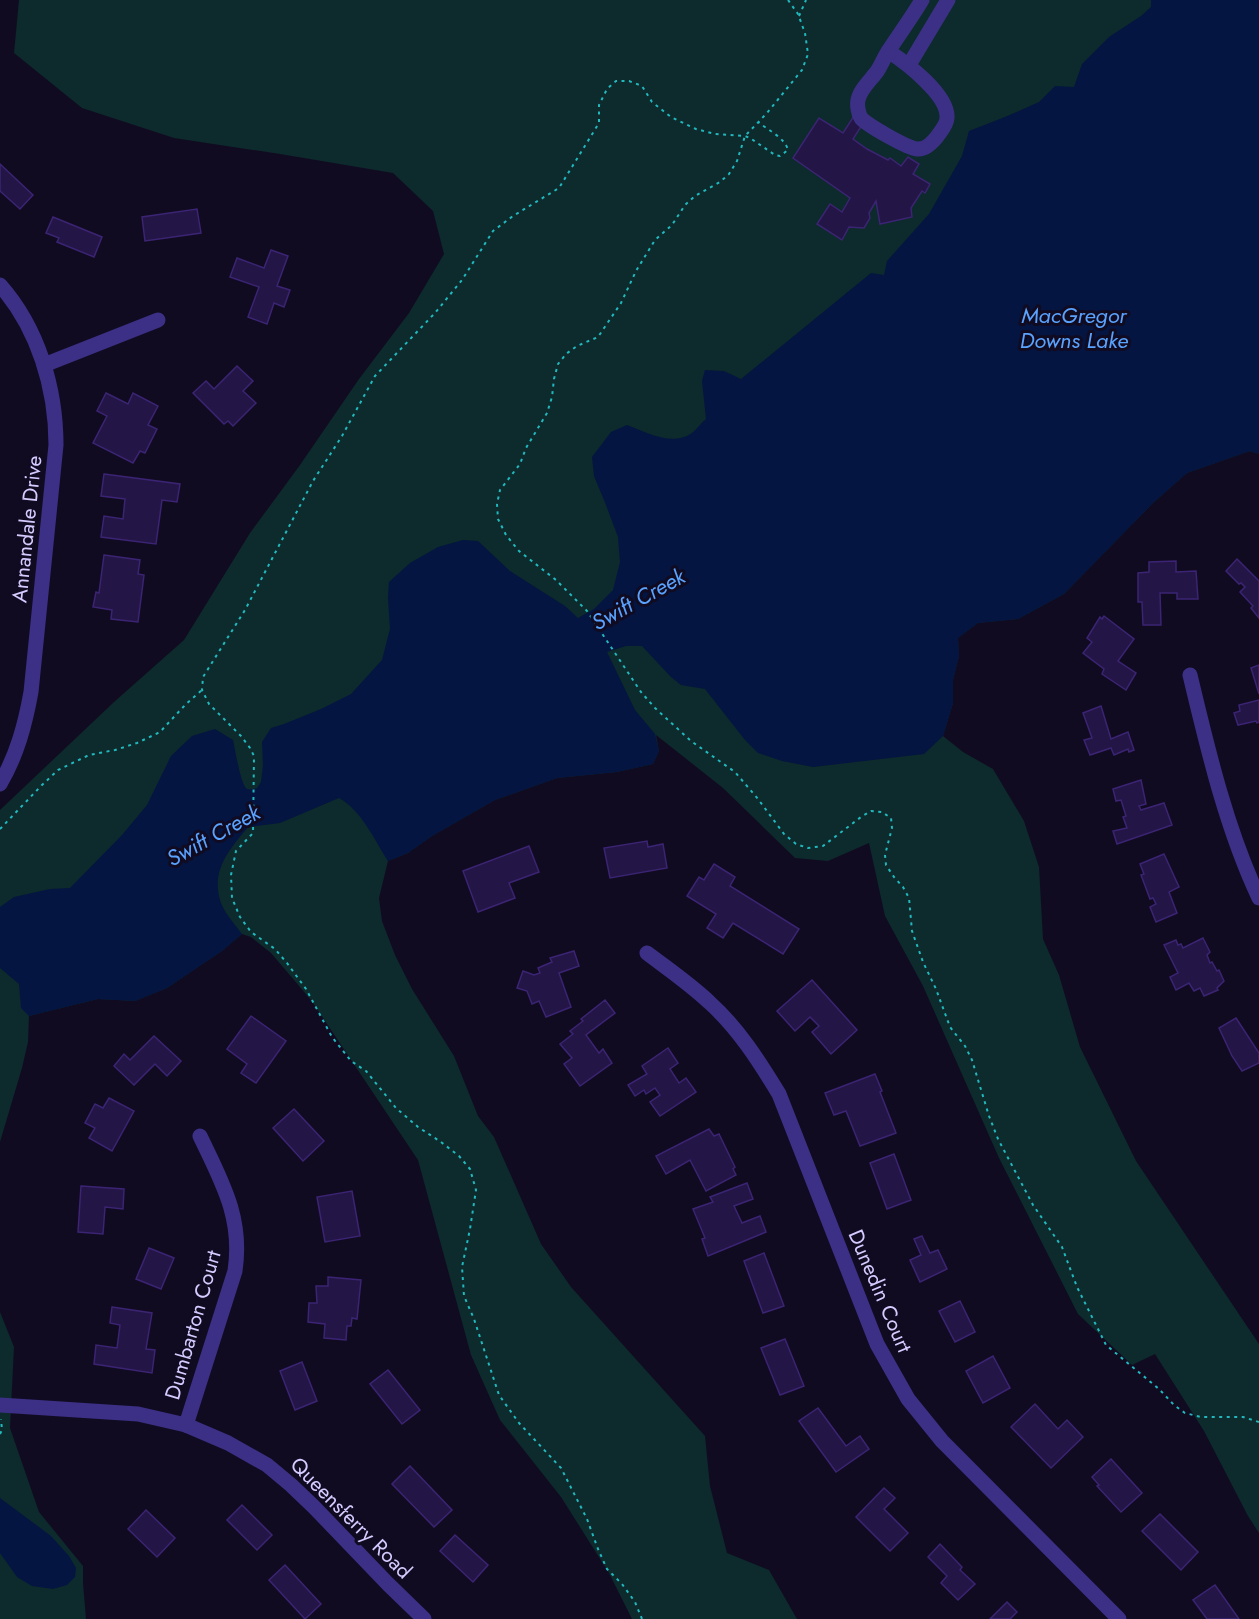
<svg xmlns="http://www.w3.org/2000/svg" width="1259" height="1619" font-family="Jost,sans-serif">
<style>
.green{fill:#0d2a2c}
.water{fill:#041541}
.building{fill:#231545;stroke:#3b2473;stroke-width:1.5}
.lines{fill:none;stroke-linecap:round;stroke-linejoin:round}
.path{stroke:#21b8be;stroke-width:2;stroke-dasharray:3 4.5;stroke-linecap:butt}
.street{stroke:#3c3086;stroke-width:15}
.labels{text-anchor:middle;dominant-baseline:central;stroke-width:6;stroke-linejoin:round;paint-order:stroke}
.street-label{font-size:21px;fill:#d6cbff;stroke:#110b22}
.water-label{font-size:22px;font-style:italic;fill:#59a3ff;stroke:#110b22}
</style>
<rect width="100%" height="100%" fill="#110b22"/>
<!-- green -->
<g class="green">
<polygon points="19,0 1259,0 1259,454 1250,451 1187,473 1153,503 1064,594 1018,619 978,623 958,638 959,656 953,680 953,703 943,736 963,752 993,769 1024,821 1039,867 1043,939 1059,975 1080,1047 1136,1161 1259,1344 1259,1533 1248,1516 1204,1431 1155,1354 1132,1365 1078,1314 999,1158 923,986 885,916 869,843 828,861 795,858 723,788 656,735 659,751 653,764 617,772 557,778 495,800 432,836 408,853 388,861 379,898 382,921 395,955 412,989 454,1056 478,1116 494,1137 541,1244 571,1287 705,1436 710,1486 727,1553 769,1570 797,1619 632,1619 609,1573 561,1497 500,1420 471,1355 418,1160 311,1000 271,953 251,937 242,934 222,951 167,988 135,1001 98,999 29,1016 28,1042 22,1068 0,1142 0,810 114,702 184,640 250,533 300,465 359,379 409,313 444,254 433,211 393,173 280,154 174,138 82,108 14,53"/>
<polygon points="0,1312 14,1347 10,1428 39,1512 83,1566 83,1583 86,1619 0,1619"/>
</g>
<!-- water -->
<g class="water">
<path d="M1151 0H1259V454L1250 451 1187 473 1153 503 1064 594 1018 619 978 623 958 638 959 656 953 680V703L943 736 924 754 813 767 782 761 758 753 745 740 705 689 681 685 671 677 642 646H626L607 652 635 710 655 734 659 751 653 764 617 772 557 778 495 800 432 836 408 853 388 861C374 839 362 811 339 798L280 823 248 827C229 850 210 871 221 903 224 912 236 926 242 934L222 951 167 988 135 1001 98 999 29 1016 21 1008 19 984 0 968V907L14 897 50 889 70 888 122 835 147 805 171 756 192 736 215 729 233 740C235 749 241 786 247 789 250 790 254 789 257 788L261 782 263 765 262 742 271 728 284 724 321 709 351 694 382 660 390 629 388 597 389 582 410 563 438 547 463 540 478 541 510 571 565 606 578 618 594 609 613 590 620 562 618 537 606 505 594 476 592 457 611 432 627 425C646 432 672 447 692 433 697 429 701 423 706 419L702 381 705 370 724 371 741 379 871 273 884 275 887 261 929 214 962 156 969 131 1005 117 1039 102 1055 86 1074 87 1082 64 1109 37 1141 16 1151 7Z"/>
<polygon points="0,1498 51,1536 69,1556 76,1568 75,1577 67,1585 53,1589 32,1586 17,1577 0,1553"/>
</g>
<!-- building -->
<g class="building">
<polygon points="854,116 862,125 853,139 867,149 888,160 890,158 901,166 908,157 919,164 913,174 930,184 925,193 922,191 911,208 912,217 880,224 876,201 869,213 870,218 864,228 849,227 842,240 817,224 830,204 842,212 850,198 793,158 819,118 843,133"/>
<polygon points="0,164 33,195 20,209 0,191"/>
<polygon points="197,209 201,233 145,241 142,217"/>
<polygon points="53,217 102,237 94,257 57,242 59,238 46,233"/>
<polygon points="271,250 288,256 277,286 290,290 284,307 274,303 267,324 248,317 259,287 230,277 237,258 264,268"/>
<polygon points="237,366 253,381 243,391 256,403 233,426 228,421 224,424 193,393 206,381 214,389"/>
<polygon points="106,393 128,404 133,393 158,406 148,425 157,429 145,453 140,451 133,463 93,443 107,416 97,411"/>
<polygon points="104,474 180,484 177,502 162,500 156,544 101,537 104,516 123,519 125,499 101,496"/>
<polygon points="104,555 140,560 138,574 144,575 138,622 111,619 112,610 93,607 96,592 99,593"/>
<polygon points="1237,559 1259,581 1259,618 1251,608 1253,606 1240,592 1245,587 1241,583 1239,584 1226,571"/>
<polygon points="1176,561 1176,572 1196,571 1198,599 1177,599 1177,593 1160,593 1161,625 1143,625 1142,602 1138,602 1138,573 1149,572 1149,562"/>
<polygon points="1104,616 1134,639 1118,661 1136,673 1126,690 1102,674 1104,669 1083,653 1092,642 1087,638 1100,617 1102,619"/>
<polygon points="1259,665 1259,694 1251,668"/>
<polygon points="1259,700 1259,722 1257,723 1256,721 1238,725 1234,713 1240,711 1239,705"/>
<polygon points="1101,706 1111,739 1128,732 1134,750 1129,752 1128,749 1114,755 1111,748 1090,755 1084,740 1092,738 1083,713"/>
<polygon points="1141,780 1146,804 1139,806 1141,810 1164,803 1172,825 1117,844 1113,831 1127,828 1123,817 1126,816 1121,800 1116,801 1113,789"/>
<polygon points="647,841 648,847 663,844 667,868 610,878 604,848"/>
<polygon points="529,846 539,872 509,883 515,898 478,912 463,871"/>
<polygon points="1164,854 1179,887 1169,892 1177,913 1156,922 1150,907 1156,904 1153,898 1150,899 1141,875 1144,874 1140,864"/>
<polygon points="714,864 735,877 730,886 799,929 783,954 733,923 723,938 707,928 716,914 687,896 699,877 704,880"/>
<polygon points="1203,938 1210,952 1207,955 1210,963 1212,962 1217,971 1219,970 1224,981 1217,988 1218,990 1204,996 1200,988 1194,991 1189,983 1176,990 1170,977 1178,973 1164,945 1176,940 1178,945 1181,944 1183,948"/>
<polygon points="574,951 579,966 559,973 571,1007 546,1017 539,1001 532,1004 527,991 517,988 523,971 534,975 540,973 538,968 552,962 550,958"/>
<polygon points="812,980 857,1030 831,1054 812,1032 819,1026 810,1017 795,1031 777,1011"/>
<polygon points="605,1000 615,1013 586,1035 599,1053 603,1049 612,1063 580,1086 564,1064 572,1058 560,1044 573,1034 570,1031 583,1021 581,1019"/>
<polygon points="251,1016 286,1041 256,1083 241,1073 247,1064 227,1049"/>
<polygon points="1236,1018 1259,1053 1259,1063 1242,1071 1232,1056 1219,1028"/>
<polygon points="154,1036 181,1061 167,1076 155,1064 134,1085 114,1066 124,1054 130,1060"/>
<polygon points="668,1048 678,1063 670,1069 679,1083 686,1078 696,1092 660,1116 650,1102 660,1095 655,1088 646,1094 644,1090 635,1096 628,1085 647,1074 642,1066"/>
<polygon points="875,1074 882,1091 880,1092 896,1133 860,1146 846,1111 834,1115 825,1093"/>
<polygon points="109,1098 134,1111 112,1151 89,1138 95,1128 85,1123 95,1104 103,1108"/>
<polygon points="294,1109 324,1141 303,1161 273,1128"/>
<polygon points="709,1129 714,1136 719,1134 735,1167 733,1169 736,1175 706,1191 690,1160 666,1174 656,1156"/>
<polygon points="894,1154 911,1200 887,1209 870,1163"/>
<polygon points="747,1183 753,1199 734,1206 742,1223 760,1216 766,1232 708,1256 702,1239 705,1238 693,1209 713,1202 710,1197"/>
<polygon points="81,1186 124,1189 123,1209 105,1207 103,1234 78,1232"/>
<polygon points="352,1191 360,1236 325,1242 317,1197"/>
<polygon points="922,1236 930,1253 938,1250 947,1269 920,1282 910,1260 921,1255 914,1239"/>
<polygon points="149,1248 174,1258 161,1289 136,1279"/>
<polygon points="764,1253 784,1306 763,1313 744,1261"/>
<polygon points="328,1277 361,1280 357,1319 352,1318 351,1326 347,1326 346,1340 324,1338 325,1324 308,1322 309,1303 317,1303 316,1286 328,1286"/>
<polygon points="960,1301 975,1332 955,1342 939,1311"/>
<polygon points="112,1307 152,1313 146,1349 155,1350 152,1373 94,1364 96,1345 117,1348 120,1325 110,1323"/>
<polygon points="785,1339 804,1386 780,1395 761,1348"/>
<polygon points="993,1356 1010,1388 983,1403 966,1371"/>
<polygon points="302,1362 317,1401 295,1410 280,1371"/>
<polygon points="388,1370 420,1410 402,1424 370,1384"/>
<polygon points="1035,1404 1058,1429 1067,1420 1083,1437 1051,1468 1011,1427"/>
<polygon points="818,1408 846,1446 860,1436 869,1449 836,1472 799,1421"/>
<polygon points="1111,1459 1142,1493 1121,1512 1097,1486 1099,1485 1092,1477"/>
<polygon points="410,1466 452,1510 434,1527 392,1484"/>
<polygon points="884,1488 895,1498 884,1509 908,1533 890,1551 856,1517"/>
<polygon points="242,1505 272,1535 257,1550 227,1520"/>
<polygon points="146,1510 175,1538 157,1557 128,1529"/>
<polygon points="1160,1514 1198,1552 1181,1570 1142,1531"/>
<polygon points="455,1535 488,1565 473,1582 440,1551"/>
<polygon points="940,1544 962,1567 960,1570 975,1584 958,1600 941,1583 947,1576 928,1557"/>
<polygon points="285,1565 321,1604 305,1619 269,1580"/>
<polygon points="1215,1585 1239,1619 1207,1619 1193,1600"/>
<polygon points="1007,1602 1017,1612 1010,1619 990,1619"/>
</g>
<g class="lines">
<!-- path -->
<g class="path">
<polyline points="788,0 798,14 805,33 808,54 802,70 767,113 745,136 737,161 729,174 720,182 695,196 685,205 672,225 655,240 636,271 621,303 598,337 577,346 566,354 558,364 554,379 552,397 547,413 526,448 520,464 500,490 497,504 498,519 506,535 519,551 556,580 587,611 641,692 655,708 691,741 735,772 758,799 784,834 796,844 808,848 823,846 861,817 871,811 882,812 891,818 892,828 885,855 886,865 894,877 903,887 909,898 912,931 923,962 936,989 950,1027 965,1046 972,1060 989,1116 998,1139 1033,1205 1062,1247 1077,1287 1106,1345 1159,1389 1174,1405 1185,1413 1201,1417 1243,1417 1259,1422"/>
<polyline points="799,16 806,0"/>
<polyline points="0,829 41,786 58,770 89,755 115,750 137,743 160,732 186,704 202,690"/>
<polyline points="0,1434 2,1430 1,1419"/>
<path d="M642 1619 635 1602 622 1584 607 1569 598 1549 587 1519 561 1468 519 1423 499 1395 474 1319 464 1296 462 1267 470 1229 476 1190 470 1169 459 1156 441 1142 418 1127 396 1108 366 1071 351 1061 332 1037 306 989 287 963 275 949 251 932 240 917 232 898 231 875 236 851 253 833 254 756 250 748 241 736 209 704 202 690 203 677 245 610 313 481 342 436 375 376 435 313 462 280 493 231 513 216 559 188 599 123V105L607 89 616 81H629L642 86 652 102 671 117 696 129 715 134 745 136 750 138 775 155 780 156 788 150C785 138 768 130 758 122"/>
</g>
<!-- street -->
<g class="street">
<path d="M888 51C905 62 949 95 947 118 947 123 942 130 939 134 934 141 926 150 917 149 907 148 867 125 861 118 858 113 857 105 858 100 860 89 872 79 878 70 882 63 885 56 889 50 900 33 912 17 922 0"/>
<polyline points="909,65 948,0"/>
<path d="M0 285C38 328 56 388 56 445L31 692C25 725 17 755 0 784"/>
<polyline points="44,365 158,320"/>
<path d="M1190 675C1208 750 1226 828 1259 898"/>
<path d="M647 953C668 969 690 984 709 1002 738 1028 759 1061 779 1094L877 1344 908 1399 942 1441 1119 1619"/>
<polyline points="0,1405 138,1414 186,1425 228,1443 267,1465 291,1485 314,1507 388,1584 424,1619"/>
<path d="M186 1425 235 1271C243 1218 222 1182 200 1136"/>
</g>
</g>
<g class="labels">
<!-- street labels -->
<g class="street-label">
<text transform="translate(27 529) rotate(-84)">Annandale Drive</text>
<text transform="translate(880 1291) rotate(67)">Dunedin Court</text>
<text transform="translate(193 1325) rotate(-74)">Dumbarton Court</text>
<text transform="translate(351 1518) rotate(45)">Queensferry Road</text>
</g>
<!-- water labels -->
<g class="water-label">
<text x="1074" y="315">MacGregor<tspan x="1074" dy="25">Downs Lake</tspan></text>
<text transform="translate(638 599) rotate(-29)">Swift Creek</text>
<text transform="translate(213 835) rotate(-29)">Swift Creek</text>
</g>
</g>
</svg>
